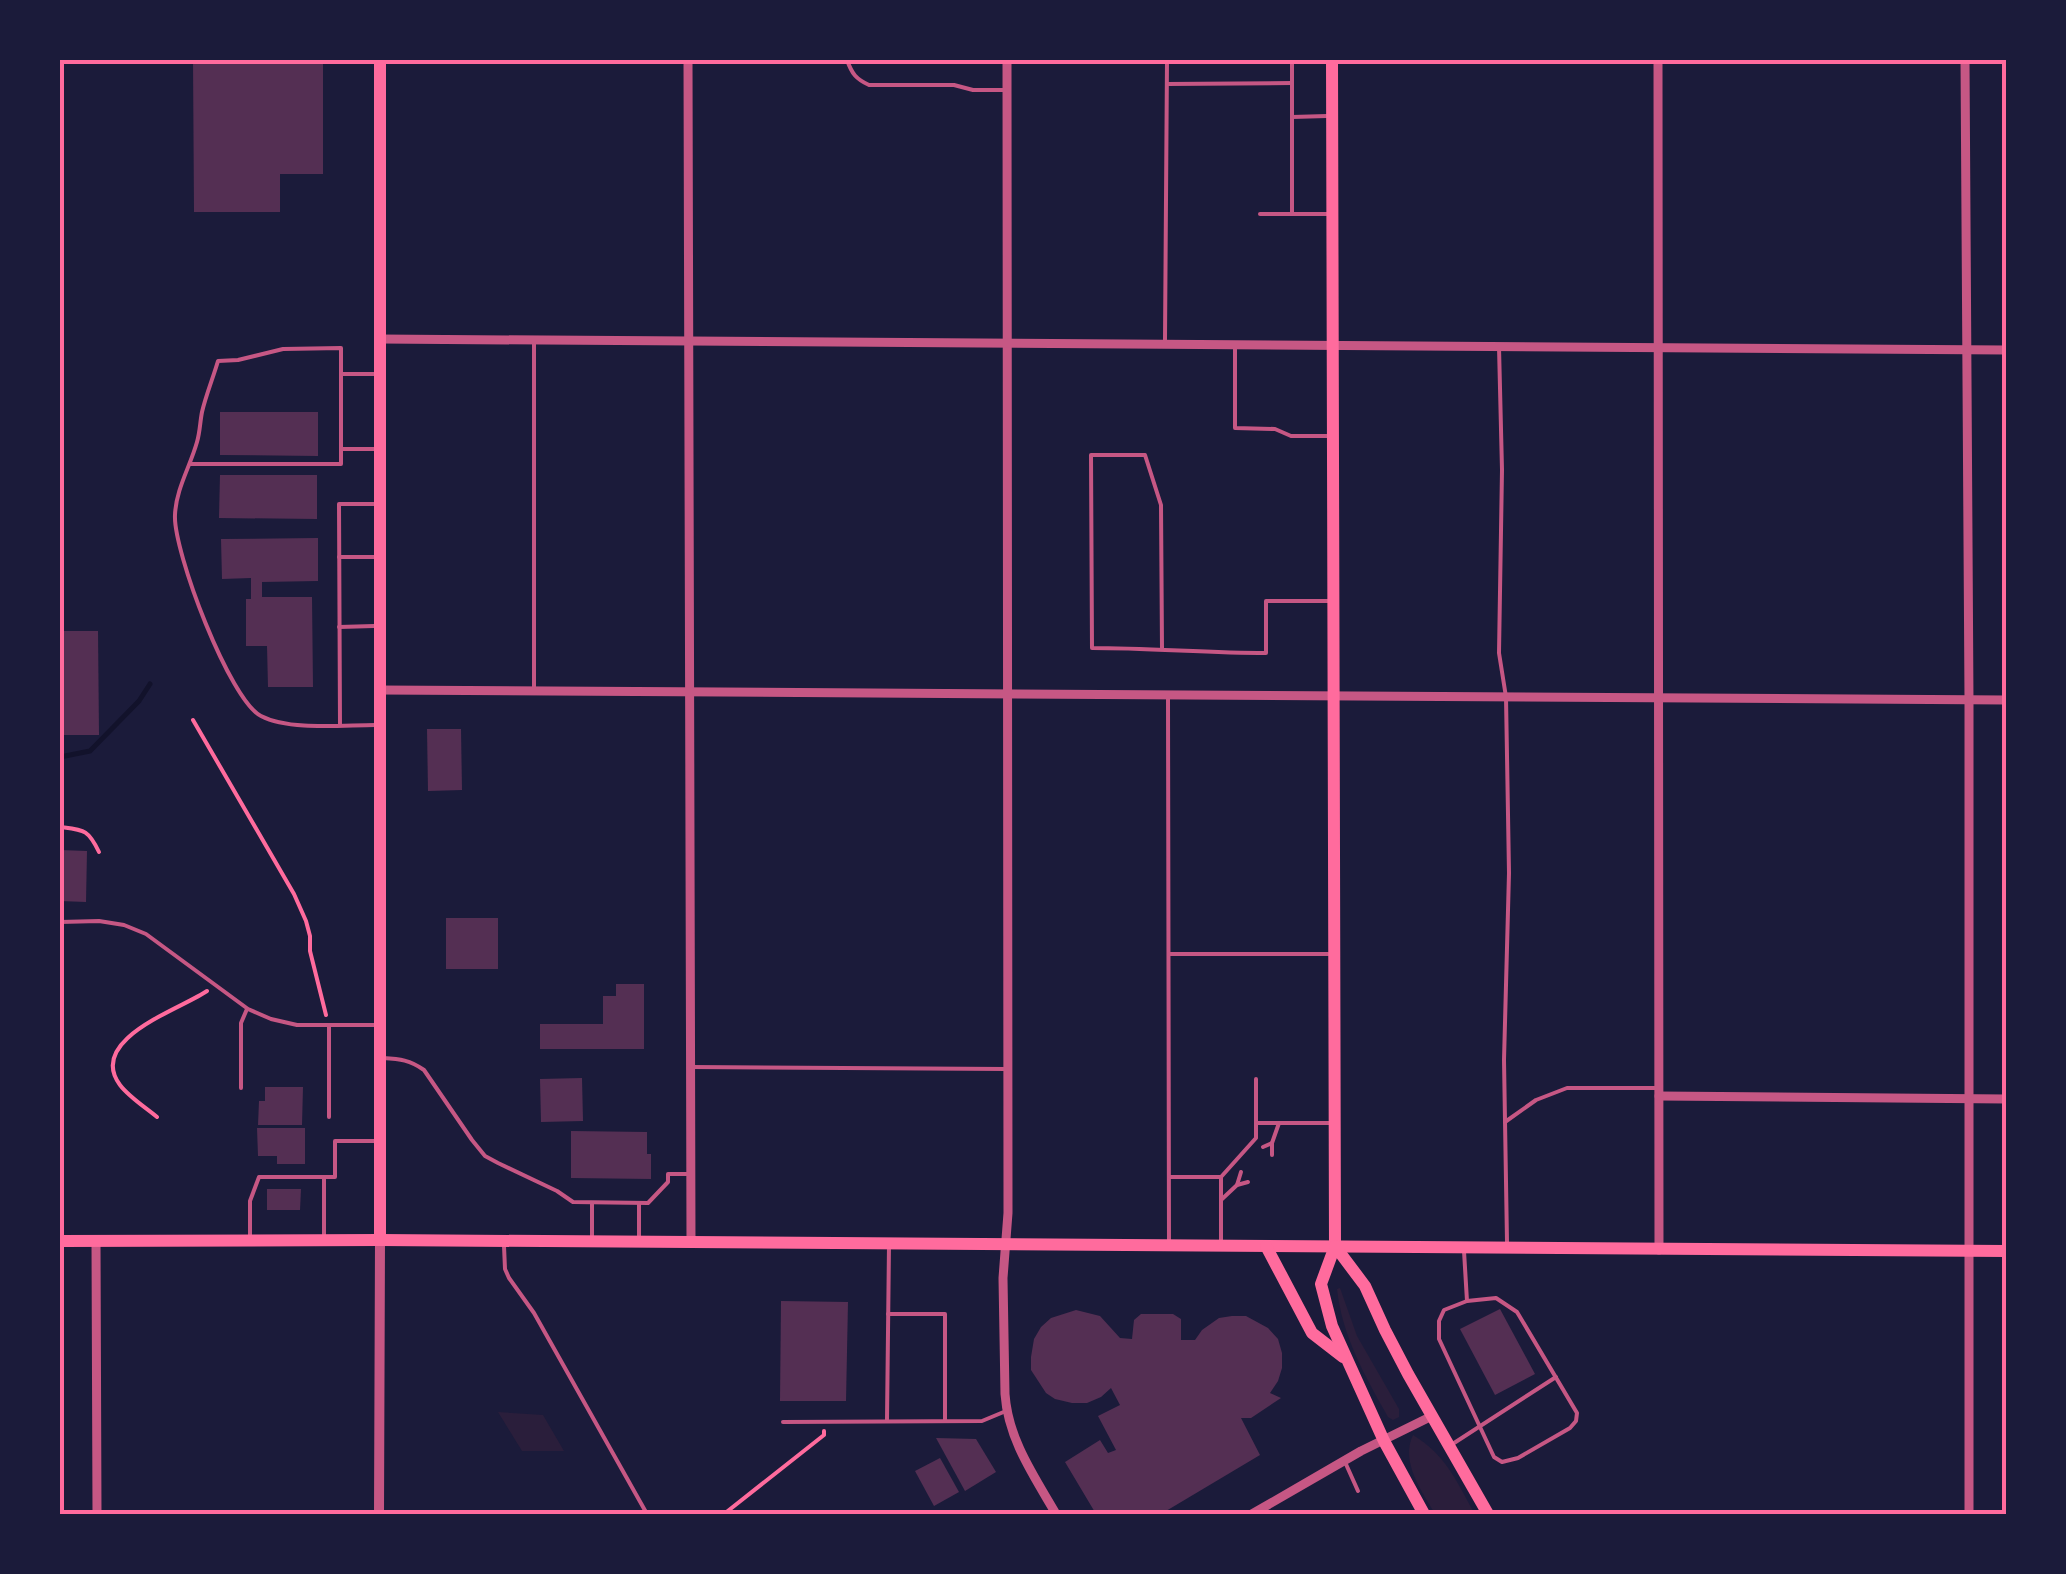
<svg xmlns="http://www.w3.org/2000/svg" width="2066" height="1574" font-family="'Fira Sans',sans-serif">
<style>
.green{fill:#2a1e3b}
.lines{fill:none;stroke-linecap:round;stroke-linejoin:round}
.stream{stroke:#12122b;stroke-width:5}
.building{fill:#542f53}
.path{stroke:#ff6b9d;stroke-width:4}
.service{stroke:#c65784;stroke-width:4}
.minor{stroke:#c65784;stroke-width:9}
.tertiary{stroke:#c65784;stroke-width:10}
.secondary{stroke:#ff6b9d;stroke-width:12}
.neatline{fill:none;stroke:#ff6b9d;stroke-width:4}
</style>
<rect width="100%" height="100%" fill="#1b1b3a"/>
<!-- green -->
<g class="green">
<path d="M1340 1288 1357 1336 1399 1409V1417L1393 1420 1388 1417C1365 1376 1342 1336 1337 1289Z"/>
<polygon points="498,1412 543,1415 564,1451 522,1451"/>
<path d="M1413 1435C1447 1456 1456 1481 1475 1514H1435C1422 1491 1400 1462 1413 1435Z"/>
</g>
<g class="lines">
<!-- stream -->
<polyline class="stream" points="60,757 90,751 139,701 150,684"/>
</g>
<!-- building -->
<g class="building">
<polygon points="193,60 323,60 323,174 280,174 280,212 194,212"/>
<polygon points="220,412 318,412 318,456 220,455"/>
<polygon points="220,475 317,475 317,519 219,518"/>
<polygon points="318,538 318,581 262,582 262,597 312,597 313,687 268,687 267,646 246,646 246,599 251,599 251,578 222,579 221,539"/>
<polygon points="60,631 98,631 99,735 60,735"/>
<polygon points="427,729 461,729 462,790 428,791"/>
<polygon points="60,850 87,851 86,902 60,901"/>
<rect x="446" y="918" width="52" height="51"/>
<polygon points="616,984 644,984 644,1049 540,1049 540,1024 603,1024 603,996 616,996"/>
<polygon points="582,1078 583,1121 541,1122 540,1079"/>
<polygon points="265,1087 303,1087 302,1125 258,1125 259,1101 265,1101"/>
<polygon points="257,1128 305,1128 305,1164 277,1164 277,1156 258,1156"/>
<polygon points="571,1131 647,1132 647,1154 651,1154 651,1179 571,1178"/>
<polygon points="267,1189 301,1189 300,1210 267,1210"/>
<polygon points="781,1301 848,1302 846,1401 780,1401"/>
<polygon points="1500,1309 1535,1374 1495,1395 1460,1329"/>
<polygon points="1076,1310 1100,1316 1120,1338 1132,1339 1134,1320 1141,1314 1173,1314 1181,1319 1181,1340 1195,1340 1202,1330 1219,1318 1232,1316 1246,1316 1268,1328 1278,1339 1282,1353 1282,1368 1278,1381 1270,1393 1281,1398 1251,1418 1241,1418 1260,1455 1161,1514 1096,1514 1065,1462 1100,1440 1108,1453 1116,1450 1098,1416 1120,1405 1111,1388 1101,1397 1087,1403 1072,1403 1055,1399 1046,1393 1031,1370 1031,1357 1034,1339 1041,1327 1051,1318"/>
<polygon points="936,1438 976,1439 996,1472 965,1491"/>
<polygon points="940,1458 959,1492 934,1506 915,1471"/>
</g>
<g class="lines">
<!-- path -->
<g class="path">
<polyline points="193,720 294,894 306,921 310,936 310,951 326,1015"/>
<path d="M60 827C84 830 88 829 99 852"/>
<path d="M157 1117C145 1107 129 1097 120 1085 86 1039 181 1009 207 991"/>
<polyline points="724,1514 824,1435 824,1431"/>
</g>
<!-- service -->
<g class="service">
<path d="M847 60C852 74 856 79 869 85H954L973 90H1003"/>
<polyline points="1292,60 1292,214"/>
<polyline points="1167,84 1292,83"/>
<polyline points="1292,117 1327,116"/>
<polyline points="1260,214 1331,214"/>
<polyline points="1165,340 1167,60"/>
<polyline points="534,341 534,691"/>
<polyline points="1235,347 1235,428 1275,429 1291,436 1328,436"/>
<polyline points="1499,347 1502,470 1499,653 1506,697 1509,873 1504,1060 1507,1242"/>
<polyline points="341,374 375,374"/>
<polyline points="341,449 376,449"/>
<path d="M190 464H341V348L283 349 238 360 218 361C213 378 206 395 202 412 200 422 200 432 197 442 190 467 176 489 175 515 173 551 230 701 261 716 290 731 343 725 375 725"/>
<polyline points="339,557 375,557"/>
<polyline points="339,627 374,626"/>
<path d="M1162 648 1161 505 1145 455H1091L1092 648C1150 648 1208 653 1266 653V601H1328"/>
<polyline points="1168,698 1169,1244"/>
<polyline points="340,725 339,504 378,504"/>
<polyline points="60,922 99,921 124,925 146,934 248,1009 271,1019 297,1025 375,1025"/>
<polyline points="1169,954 1328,954"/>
<polyline points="329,1025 329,1117"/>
<path d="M383 1058C400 1059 410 1060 424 1070L472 1140 485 1156 498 1163 557 1191 573 1202 648 1203 668 1182V1174H691"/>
<polyline points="691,1067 1007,1069"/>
<polyline points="1256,1079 1256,1123 1279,1123"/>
<polyline points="241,1088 241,1023 247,1009"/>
<polyline points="1505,1122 1536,1100 1567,1088 1659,1088"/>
<polyline points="1263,1147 1272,1143"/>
<polyline points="1272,1155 1272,1143 1279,1123 1333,1123"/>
<polyline points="1169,1177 1220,1177"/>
<polyline points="1237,1185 1241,1172"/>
<polyline points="1221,1200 1221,1177 1256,1138 1256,1123"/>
<polyline points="592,1203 592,1238"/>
<polyline points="639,1203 639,1238"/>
<polyline points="250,1235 250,1201 259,1177 335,1177 335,1141 375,1141"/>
<polyline points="324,1236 324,1177"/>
<polyline points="1221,1242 1221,1200 1237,1185 1248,1182"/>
<polyline points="504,1246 505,1269 509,1278 534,1313 647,1514"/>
<polyline points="1464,1251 1467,1301"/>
<polygon points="1496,1298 1517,1312 1577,1413 1576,1421 1570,1428 1518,1458 1502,1462 1494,1457 1439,1339 1439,1321 1444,1310 1467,1301"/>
<polyline points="888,1314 945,1314 945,1421"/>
<polyline points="887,1420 889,1245"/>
<polyline points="783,1422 982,1421 1006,1411"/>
<polyline points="1451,1445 1556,1377"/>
<polyline points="1345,1462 1358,1491"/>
</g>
<!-- minor -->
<g class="minor">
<polyline points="688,60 691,1242"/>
<path d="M1007 60 1008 1213 1003 1278 1005 1394C1008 1439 1034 1476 1056 1514"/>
<polyline points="1658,60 1659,1250"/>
<polyline points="1965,60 1969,700 1969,1514"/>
<polyline points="380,339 2006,350"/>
<polyline points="380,690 2006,700"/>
<polyline points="1659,1096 2006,1099"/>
<polyline points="96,1241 97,1514"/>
<polyline points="1252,1514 1361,1451 1432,1416"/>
</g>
<!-- tertiary -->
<polyline class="tertiary" points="379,1514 380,1240"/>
<!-- secondary -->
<g class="secondary">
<polyline points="380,60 380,1240"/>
<polyline points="1332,60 1335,1246 1321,1284 1332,1326 1384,1441 1424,1514"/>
<polyline points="60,1241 380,1240 2006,1251"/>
<polyline points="1266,1246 1312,1333 1343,1357"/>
<polyline points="1335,1246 1365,1286 1385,1330 1408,1374 1488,1514"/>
</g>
</g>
<!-- border -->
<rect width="2066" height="1574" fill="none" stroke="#1b1b3a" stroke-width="125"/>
<rect x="62" y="62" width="1942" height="1450" class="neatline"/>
</svg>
